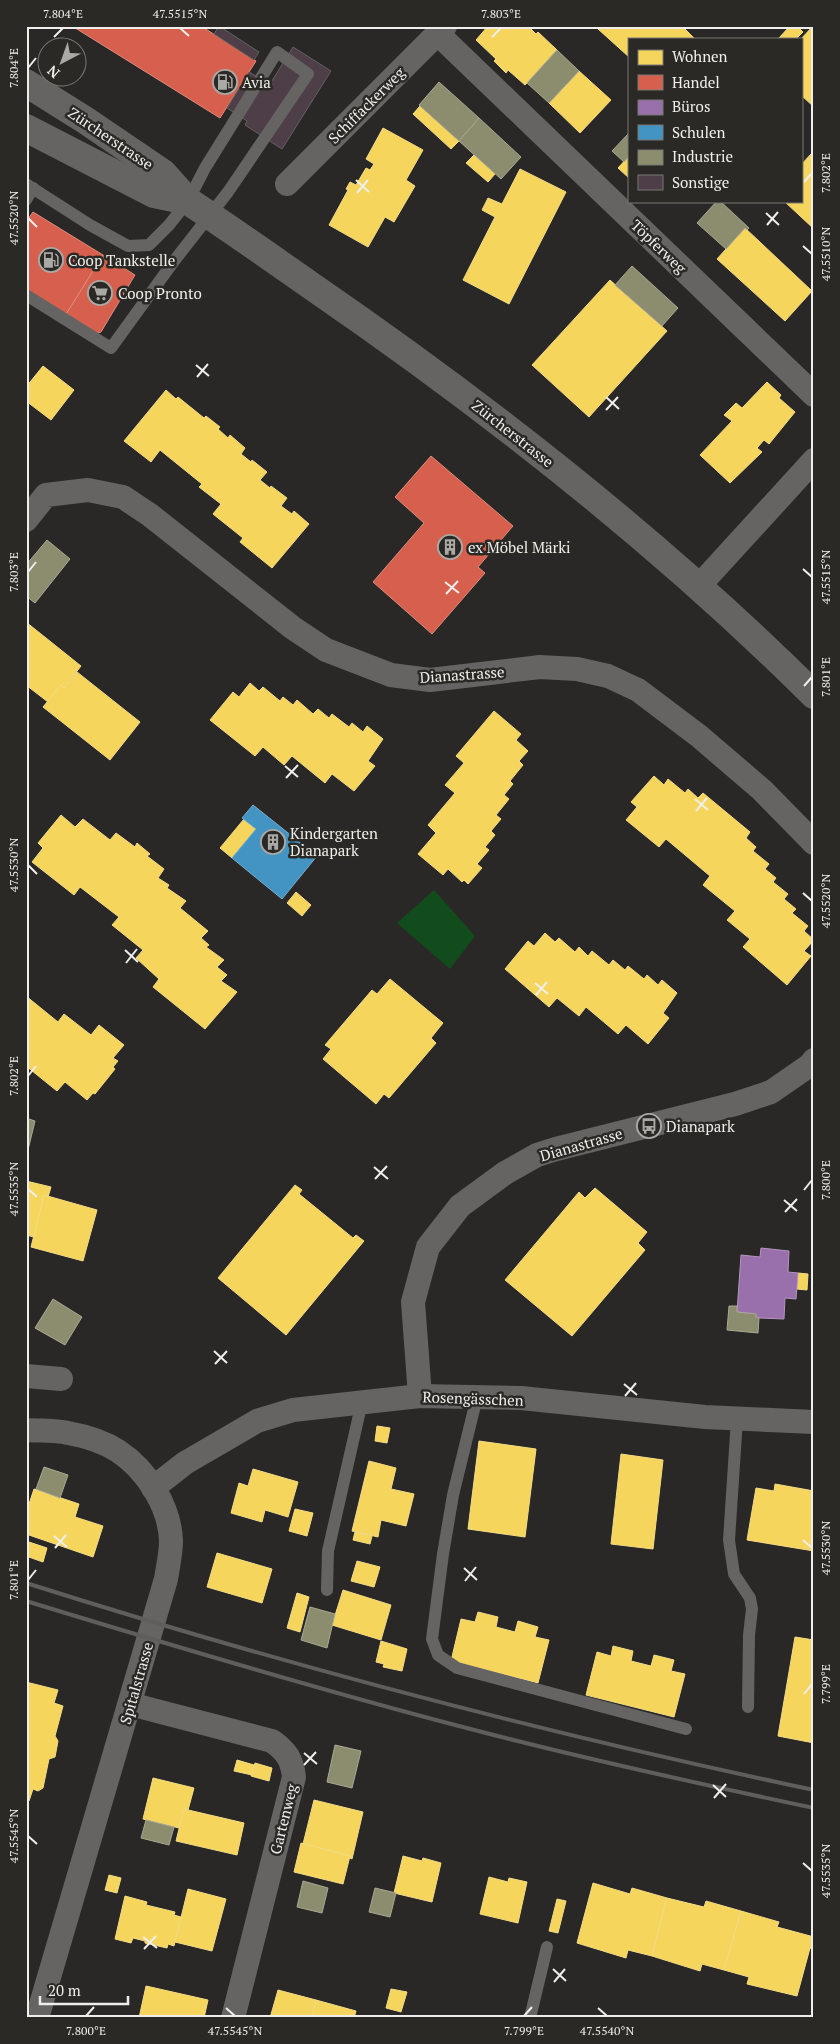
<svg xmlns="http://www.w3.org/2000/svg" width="840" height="2044" font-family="'PT Serif',serif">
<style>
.green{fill:#124b1c}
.homes{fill:#f6d55c;stroke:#f4dc87}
.shops{fill:#d6604d;stroke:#de8b7c}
.offices{fill:#9970ab;stroke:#b396be}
.schools{fill:#4393c3;stroke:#77aecf}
.industry{fill:#8c8c6e;stroke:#aaa994}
.building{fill:#4d3e48;stroke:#636161}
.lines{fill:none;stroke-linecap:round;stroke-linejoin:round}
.lane{stroke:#656462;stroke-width:12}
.street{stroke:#656462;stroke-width:24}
.primary{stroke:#666462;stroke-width:28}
.rail{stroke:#5f5e5c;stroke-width:4}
.ticks{fill:none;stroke:#efeeeb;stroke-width:2}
.labels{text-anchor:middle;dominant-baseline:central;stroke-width:5;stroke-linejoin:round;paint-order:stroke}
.poi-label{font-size:15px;fill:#efeeeb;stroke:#2b2925;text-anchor:start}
.street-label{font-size:15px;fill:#efeeeb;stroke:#2b2925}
.neatline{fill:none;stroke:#efeeeb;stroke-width:2}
.ticks-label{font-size:12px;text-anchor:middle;fill:#efeeeb}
</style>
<rect width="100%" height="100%" fill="#2a2826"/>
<!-- green -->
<polygon class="green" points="434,890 475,936 450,969 397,923"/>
<!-- homes -->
<g class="homes">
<polygon points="488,26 528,26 536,34 538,32 557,50 525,85 508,70 506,73 494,61 496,59 476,40"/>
<polygon points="601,26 682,26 695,39 629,39 629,57 598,29"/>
<polygon points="790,26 797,26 803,32 796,39 778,39"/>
<polygon points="813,26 814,26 814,107 801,95 801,39"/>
<polygon points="579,71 611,100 580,133 549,103"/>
<polygon points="420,106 459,141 451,149 413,114"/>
<polygon points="383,128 423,150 406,180 415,186 394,222 385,217 368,247 329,225 348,190 346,189 350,182 356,185 366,168 370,170 374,164 366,159"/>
<polygon points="811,154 814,157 814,229 784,201 801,201 801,165"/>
<polygon points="474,155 495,174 488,182 466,163"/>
<polygon points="629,156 629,178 618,168"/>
<polygon points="520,169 566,192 509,304 463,280 495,217 482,210 488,198 502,204"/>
<polygon points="745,228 812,291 785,321 717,259"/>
<polygon points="610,280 667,331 589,417 532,365"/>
<polygon points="43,366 74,390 51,420 26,401 26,387"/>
<polygon points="767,382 781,395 779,398 795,412 769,444 764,440 757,448 762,452 730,483 700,455 732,421 724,415 736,403 742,408"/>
<polygon points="166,390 176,399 178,397 204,418 206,416 220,427 218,429 228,438 230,435 245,448 241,454 251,462 252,460 267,472 260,480 270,488 271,486 287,498 281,506 292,514 294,511 309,524 272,568 240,542 243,538 213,514 221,504 199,487 202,484 160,450 151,462 124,441"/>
<polygon points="26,622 81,666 64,688 61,685 48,702 26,685"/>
<polygon points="77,672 140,722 110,760 43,707 61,685 64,688"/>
<polygon points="250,683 259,691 263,687 280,701 283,697 293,705 297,700 313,714 318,709 329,718 332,714 349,727 352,723 363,732 367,726 383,739 368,761 375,766 354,791 332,774 325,783 292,756 284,765 263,747 255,756 210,720 233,692 239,697"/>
<polygon points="494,711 521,734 516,740 528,751 519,761 523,765 510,781 513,784 504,795 509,799 496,815 501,819 491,831 495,835 485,847 489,850 477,864 482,868 468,884 464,880 462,882 448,869 443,875 418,854 436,833 428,825 455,793 445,785 464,763 456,756"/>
<polygon points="654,776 664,785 668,779 685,793 688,789 698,798 703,793 750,832 746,838 756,847 753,851 769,864 765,869 776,878 773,882 788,894 784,899 796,909 792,913 808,926 804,931 814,940 804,951 811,956 787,985 743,947 750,939 727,920 735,911 703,885 710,876 666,839 659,847 626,820 637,807 631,802"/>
<polygon points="61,815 75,827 83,819 110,840 116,833 135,847 137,843 150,854 147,856 164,869 158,878 169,885 167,888 186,901 180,908 208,931 201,938 209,945 206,947 224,960 217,967 227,975 221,981 237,992 205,1029 153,987 159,979 136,958 143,950 112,925 119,917 80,887 74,895 32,862 43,848 38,843"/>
<polygon points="244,819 256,829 232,858 220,848"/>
<polygon points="296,892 311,905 302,916 287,903"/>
<polygon points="545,933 555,942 559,938 575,952 579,947 588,956 592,951 609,965 613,960 625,970 628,966 644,979 647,975 658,985 662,980 677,993 663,1013 669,1018 648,1044 626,1025 618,1034 586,1007 579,1016 557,998 549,1007 505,969 528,941 534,946"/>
<polygon points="390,979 443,1023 431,1038 436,1043 389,1098 384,1094 376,1104 323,1059 331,1049 325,1045 372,990 377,994"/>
<polygon points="26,996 58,1022 64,1014 91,1035 99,1025 124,1045 113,1058 118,1061 113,1067 115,1069 95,1094 93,1093 87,1100 65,1082 57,1091 26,1066"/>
<polygon points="26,1181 51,1187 48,1197 44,1195 34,1237 26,1235"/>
<polygon points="295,1185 302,1190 299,1194 353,1238 356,1235 364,1241 286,1335 218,1278"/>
<polygon points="595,1188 647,1232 638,1243 645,1250 572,1336 505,1280 579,1192 585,1198"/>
<polygon points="44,1195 97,1210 83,1261 31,1247"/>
<polygon points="798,1273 808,1274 807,1290 797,1289"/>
<polygon points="377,1426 390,1428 387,1443 375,1441"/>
<polygon points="479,1441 536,1449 525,1537 468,1529"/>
<polygon points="621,1454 663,1460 653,1549 611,1544"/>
<polygon points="369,1461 396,1468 391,1489 414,1494 406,1526 381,1520 378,1537 352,1531"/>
<polygon points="253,1469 298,1482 288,1517 265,1510 262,1522 231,1513 239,1483 248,1486"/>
<polygon points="775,1484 814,1491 814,1551 747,1540 756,1488 774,1491"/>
<polygon points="34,1489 79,1504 75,1517 103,1526 93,1557 26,1534 26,1513"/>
<polygon points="295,1509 313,1513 307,1536 289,1531"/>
<polygon points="355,1532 372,1536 370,1544 353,1540"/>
<polygon points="26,1541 47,1548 43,1562 26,1556"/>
<polygon points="217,1553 272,1569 262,1603 207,1587"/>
<polygon points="357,1561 380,1567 374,1587 351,1581"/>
<polygon points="343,1590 391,1605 381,1640 332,1625"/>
<polygon points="297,1593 309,1597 300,1632 287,1628"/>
<polygon points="478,1612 498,1617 496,1627 515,1632 518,1621 538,1627 535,1637 549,1640 538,1683 451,1661 461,1619 475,1622"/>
<polygon points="795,1637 814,1640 814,1743 778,1736"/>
<polygon points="381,1641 407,1649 402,1671 383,1667 384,1664 376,1662"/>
<polygon points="613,1646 633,1651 631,1661 651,1666 654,1655 674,1660 671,1671 685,1674 674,1717 586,1695 597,1652 611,1656"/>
<polygon points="26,1682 58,1690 54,1703 63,1706 55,1736 58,1741 55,1757 49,1759 43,1788 38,1791 33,1789 29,1801 26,1801"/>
<polygon points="237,1760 254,1765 252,1775 234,1771"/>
<polygon points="255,1763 272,1768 269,1781 251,1776"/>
<polygon points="153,1778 194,1788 188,1810 184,1809 179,1828 143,1819"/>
<polygon points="314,1800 363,1812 352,1859 350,1858 350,1856 303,1844"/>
<polygon points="184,1809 244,1823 237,1855 176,1841"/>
<polygon points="301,1843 350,1856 343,1884 294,1872"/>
<polygon points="403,1856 422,1861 423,1858 441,1863 432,1902 394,1893"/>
<polygon points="109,1875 121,1878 117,1893 105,1890"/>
<polygon points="489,1877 508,1882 509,1878 527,1882 518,1923 480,1914"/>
<polygon points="593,1883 630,1894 632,1888 667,1898 652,1956 628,1950 626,1958 577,1943"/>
<polygon points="188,1889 226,1899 212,1951 175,1942"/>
<polygon points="125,1896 147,1902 146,1905 175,1912 174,1915 181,1917 174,1946 168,1944 167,1948 145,1943 145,1941 133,1938 131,1943 115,1939"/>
<polygon points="667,1898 704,1907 706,1901 741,1911 724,1970 702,1964 700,1971 652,1956"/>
<polygon points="557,1899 566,1901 558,1933 549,1931"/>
<polygon points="741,1911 779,1922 777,1927 814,1937 814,1950 810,1948 797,1996 747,1984 749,1977 724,1970"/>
<polygon points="146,1986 208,2000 204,2018 195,2016 194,2018 139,2018"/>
<polygon points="391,1989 407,1992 401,2012 386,2008"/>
<polygon points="278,1990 316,2000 312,2018 270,2018"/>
<polygon points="316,2000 356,2011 354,2018 312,2018"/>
</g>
<!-- shops -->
<g class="shops">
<polygon points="72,26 201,26 256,61 220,118"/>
<polygon points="33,212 103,255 65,316 26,292 26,222"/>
<polygon points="103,255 135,275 101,332 94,334 65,316"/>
<polygon points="431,456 513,526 478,567 485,573 432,634 373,582 424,523 395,497"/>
</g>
<!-- offices -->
<polygon class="offices" points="761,1248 789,1251 788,1272 798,1273 796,1299 785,1298 784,1319 759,1318 756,1317 756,1314 737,1312 741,1255 760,1257"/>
<!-- schools -->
<polygon class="schools" points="253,805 317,856 282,899 232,858 256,829 242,818"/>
<!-- industry -->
<g class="industry">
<polygon points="557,50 579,71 549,103 527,83"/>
<polygon points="439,82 479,118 459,141 419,105"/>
<polygon points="479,118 521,157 501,179 459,141"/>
<polygon points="629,133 629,156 624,162 612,151"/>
<polygon points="717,201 720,201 749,228 747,230 745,228 726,249 697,223"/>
<polygon points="632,266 678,308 662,326 615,285"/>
<polygon points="47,540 70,559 35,603 26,596 26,565"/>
<polygon points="26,1118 35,1121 28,1150 26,1150"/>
<polygon points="53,1299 82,1317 65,1345 35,1328"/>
<polygon points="729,1306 737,1306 737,1312 756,1314 756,1317 759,1318 758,1333 727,1330"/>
<polygon points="44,1467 68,1475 60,1498 36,1489"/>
<polygon points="310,1607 335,1614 327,1648 301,1640"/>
<polygon points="335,1745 361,1751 352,1788 327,1782"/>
<polygon points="146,1820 174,1827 169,1845 141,1838"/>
<polygon points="303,1881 328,1888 322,1913 297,1907"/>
<polygon points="375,1888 396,1893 390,1917 369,1912"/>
</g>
<!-- building -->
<g class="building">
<polygon points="219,26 259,52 254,60 214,34"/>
<polygon points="293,47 331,71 282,149 245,125 247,121 227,108 249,72 270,84"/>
</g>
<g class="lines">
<!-- lane -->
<g class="lane">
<polyline points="26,184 90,225 128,246 149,245 169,225 188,201 205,168 277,52 308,74 228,192 174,261 111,348 26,295"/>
<polyline points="26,200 33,188"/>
<polyline points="477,1397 453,1495 443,1554 432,1639 438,1655 457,1668 686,1729"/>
<polyline points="737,1419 729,1540 734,1574 750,1598 752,1609 749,1635 748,1707"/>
<polyline points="327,1590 328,1551 362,1402"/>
<polyline points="530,2018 547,1947"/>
</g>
<!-- street -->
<g class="street">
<polyline points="438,34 814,395"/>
<polyline points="287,184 445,26"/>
<polyline points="26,520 46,495 88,490 123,497 150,515 293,628 326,650 391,675 430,680 540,667 577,669 608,676 638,690 699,736 762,790 814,843"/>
<polyline points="698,587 814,460"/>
<polyline points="26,1376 61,1379"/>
<polyline points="420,1396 413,1302 428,1247 460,1206 505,1173 537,1155 556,1149 735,1104 771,1092 810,1065 814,1060"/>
<path d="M26 1430C40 1431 55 1430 68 1433 85 1436 104 1442 118 1451 147 1470 170 1507 171 1541 171 1553 168 1566 166 1579L37 2018"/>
<polyline points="153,1488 185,1463 257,1421 293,1410 420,1396 521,1398 705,1417 814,1422"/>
<path d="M130 1704 272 1741C286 1751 292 1759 294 1777L233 2018"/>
</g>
<!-- primary -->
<g class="primary">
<path d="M26 83 85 120 163 173 188 201C229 228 270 257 310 285 489 408 660 542 814 695"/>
<polyline points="26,128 154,194 188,201"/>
</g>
<!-- rail -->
<g class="rail">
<path d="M26 1583C285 1665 548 1734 814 1790"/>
<path d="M26 1601C170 1645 313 1688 459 1726 576 1757 695 1783 814 1808"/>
</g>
</g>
<!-- ticks -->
<path class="ticks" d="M180 28 189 36M54 37 63 28M492 37 501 28M28 68 36 58M356 180 369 192M804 182 812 173M357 193 368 180M766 213 779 225M28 218 37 227M767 225 778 212M803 246 812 254M196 365 209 376M197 377 208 364M606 397 619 409M606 410 618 397M803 569 812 577M28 572 36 562M445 582 459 593M446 594 458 581M804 686 812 677M285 766 298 777M286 778 298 765M695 799 708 810M696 811 707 798M28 865 37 874M803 893 812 901M125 950 138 962M126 963 137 949M535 983 548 994M536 995 547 982M28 1076 36 1066M374 1167 388 1179M375 1179 387 1166M28 1189 37 1197M804 1190 812 1180M784 1200 797 1211M785 1212 797 1199M214 1351 227 1363M215 1364 227 1351M624 1384 637 1395M625 1396 636 1383M54 1536 67 1547M803 1540 812 1548M55 1548 66 1535M464 1568 477 1580M28 1580 36 1570M465 1581 476 1567M804 1694 812 1684M304 1753 317 1764M304 1765 316 1752M713 1785 726 1797M714 1798 726 1784M28 1836 37 1844M803 1863 812 1871M143 1937 157 1948M144 1949 156 1936M553 1969 566 1981M554 1982 565 1969M226 2008 235 2016M598 2008 607 2016M86 2016 94 2007M524 2016 532 2007"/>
<!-- icons -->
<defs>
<symbol id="fuel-ring" viewBox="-11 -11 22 22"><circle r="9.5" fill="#2b2925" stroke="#aaa9a6" stroke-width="1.5"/><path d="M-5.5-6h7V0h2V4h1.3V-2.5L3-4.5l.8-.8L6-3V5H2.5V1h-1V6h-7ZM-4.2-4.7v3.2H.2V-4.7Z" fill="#aaa9a6"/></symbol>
<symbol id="supermarket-ring" viewBox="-11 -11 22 22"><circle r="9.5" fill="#2b2925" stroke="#aaa9a6" stroke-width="1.5"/><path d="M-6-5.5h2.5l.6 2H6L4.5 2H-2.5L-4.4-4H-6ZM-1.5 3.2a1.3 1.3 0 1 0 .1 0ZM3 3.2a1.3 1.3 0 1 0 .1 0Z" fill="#aaa9a6"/></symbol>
<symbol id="building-ring" viewBox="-11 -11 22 22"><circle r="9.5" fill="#2b2925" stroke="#aaa9a6" stroke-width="1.5"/><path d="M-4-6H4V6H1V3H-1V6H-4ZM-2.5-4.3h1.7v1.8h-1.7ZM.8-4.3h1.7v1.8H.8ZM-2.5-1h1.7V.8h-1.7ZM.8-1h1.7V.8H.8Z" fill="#aaa9a6"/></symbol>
<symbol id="bus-ring" viewBox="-11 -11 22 22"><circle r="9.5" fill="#2b2925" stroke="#aaa9a6" stroke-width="1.5"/><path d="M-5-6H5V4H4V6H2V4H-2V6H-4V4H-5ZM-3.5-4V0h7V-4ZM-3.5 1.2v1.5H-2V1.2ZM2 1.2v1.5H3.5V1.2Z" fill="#aaa9a6"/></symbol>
</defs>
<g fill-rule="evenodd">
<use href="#fuel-ring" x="211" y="68" width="28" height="28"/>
<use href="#fuel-ring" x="37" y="246" width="28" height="28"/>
<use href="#supermarket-ring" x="86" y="279" width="28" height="28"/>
<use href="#building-ring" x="436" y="533" width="28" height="28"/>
<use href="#building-ring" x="259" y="828" width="28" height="28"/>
<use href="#bus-ring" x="635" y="1112" width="28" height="28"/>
</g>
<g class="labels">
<!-- poi labels -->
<g class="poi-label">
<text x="242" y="82">Avia</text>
<text x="68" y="260">Coop Tankstelle</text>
<text x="118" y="293">Coop Pronto</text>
<text x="468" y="547">ex Möbel Märki</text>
<text x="290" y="833">Kindergarten<tspan x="290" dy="17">Dianapark</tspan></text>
<text x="666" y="1126">Dianapark</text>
</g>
<!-- street labels -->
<g class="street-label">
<text transform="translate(366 105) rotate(-45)">Schiffackerweg</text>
<text transform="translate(111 138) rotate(34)">Zürcherstrasse</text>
<text transform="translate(659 246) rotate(44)">Töpferweg</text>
<text transform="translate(513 433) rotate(38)">Zürcherstrasse</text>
<text transform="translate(462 674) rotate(-4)">Dianastrasse</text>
<text transform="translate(581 1144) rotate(-16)">Dianastrasse</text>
<text transform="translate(473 1398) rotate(2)">Rosengässchen</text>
<text transform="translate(136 1683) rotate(-74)">Spitalstrasse</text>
<text transform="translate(283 1819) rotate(-76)">Gartenweg</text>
</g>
</g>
<!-- border -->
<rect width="840" height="2044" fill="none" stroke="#2b2925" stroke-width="55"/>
<!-- legend -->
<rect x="628" y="38" width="175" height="165" fill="#2b2925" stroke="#797874"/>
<rect x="638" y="50" width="25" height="15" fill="#f6d55c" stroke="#797874"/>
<text x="672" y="62" font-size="15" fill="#efeeeb">Wohnen</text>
<rect x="638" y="75" width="25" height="15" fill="#d6604d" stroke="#797874"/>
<text x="672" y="88" font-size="15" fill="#efeeeb">Handel</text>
<rect x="638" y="100" width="25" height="15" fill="#9970ab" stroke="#797874"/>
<text x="672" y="112" font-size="15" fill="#efeeeb">Büros</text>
<rect x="638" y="125" width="25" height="15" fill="#4393c3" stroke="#797874"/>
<text x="672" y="138" font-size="15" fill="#efeeeb">Schulen</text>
<rect x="638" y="150" width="25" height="15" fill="#8c8c6e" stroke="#797874"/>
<text x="672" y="162" font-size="15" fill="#efeeeb">Industrie</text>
<rect x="638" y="175" width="25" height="15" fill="#4d3e48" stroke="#797874"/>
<text x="672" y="188" font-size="15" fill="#efeeeb">Sonstige</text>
<!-- north arrow -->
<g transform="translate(62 62) rotate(221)"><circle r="24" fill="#2b2925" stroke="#797874"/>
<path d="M0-4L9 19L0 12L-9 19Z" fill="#aaa9a6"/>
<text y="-8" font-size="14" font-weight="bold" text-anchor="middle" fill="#efeeeb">N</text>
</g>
<!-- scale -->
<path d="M40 1996v8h88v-8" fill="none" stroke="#efeeeb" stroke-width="2.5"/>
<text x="48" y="1996" font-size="15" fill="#efeeeb" stroke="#2b2925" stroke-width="4" paint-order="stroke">20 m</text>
<rect x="28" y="28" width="784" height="1988" class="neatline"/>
<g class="ticks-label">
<text x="63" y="18">7.804°E</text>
<text x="180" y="18">47.5515°N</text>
<text x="501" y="18">7.803°E</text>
<text transform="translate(14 68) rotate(-90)" y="4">7.804°E</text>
<text transform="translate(826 173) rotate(-90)" y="4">7.802°E</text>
<text transform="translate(14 218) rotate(-90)" y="4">47.5520°N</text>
<text transform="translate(826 254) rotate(-90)" y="4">47.5510°N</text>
<text transform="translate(14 572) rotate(-90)" y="4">7.803°E</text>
<text transform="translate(826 577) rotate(-90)" y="4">47.5515°N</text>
<text transform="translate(826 677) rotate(-90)" y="4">7.801°E</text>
<text transform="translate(14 865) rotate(-90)" y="4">47.5530°N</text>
<text transform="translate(826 901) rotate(-90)" y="4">47.5520°N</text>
<text transform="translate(14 1076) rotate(-90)" y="4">7.802°E</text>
<text transform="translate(826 1180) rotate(-90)" y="4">7.800°E</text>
<text transform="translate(14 1189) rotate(-90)" y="4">47.5535°N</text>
<text transform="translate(826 1548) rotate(-90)" y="4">47.5530°N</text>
<text transform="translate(14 1580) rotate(-90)" y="4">7.801°E</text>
<text transform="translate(826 1684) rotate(-90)" y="4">7.799°E</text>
<text transform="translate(14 1836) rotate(-90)" y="4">47.5545°N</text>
<text transform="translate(826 1871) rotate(-90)" y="4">47.5535°N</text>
<text x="86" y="2035">7.800°E</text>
<text x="235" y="2035">47.5545°N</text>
<text x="524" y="2035">7.799°E</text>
<text x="607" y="2035">47.5540°N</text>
</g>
</svg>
